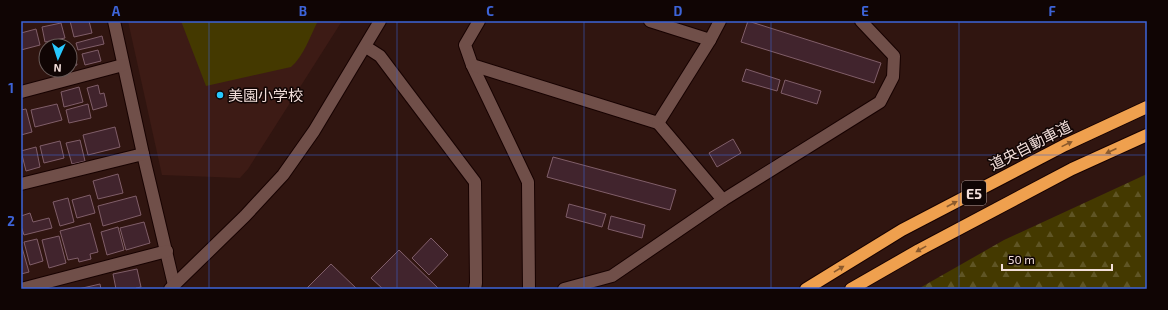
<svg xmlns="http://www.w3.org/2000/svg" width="1168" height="310" font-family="'Exo 2','Noto Sans JP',sans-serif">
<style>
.built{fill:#3d1b15}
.forest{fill:url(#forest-firs)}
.garden{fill:#443900}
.building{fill:#41242d;stroke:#805e69}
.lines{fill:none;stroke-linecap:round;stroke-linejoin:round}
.minor-casing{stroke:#170201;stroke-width:14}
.highway-casing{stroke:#170201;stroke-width:14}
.minor{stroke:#704f49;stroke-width:12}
.highway{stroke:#efa04e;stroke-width:12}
.oneway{fill:#8b5a2d}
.grid{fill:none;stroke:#3d64d8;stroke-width:1;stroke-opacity:0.55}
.poi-dot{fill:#27c8fe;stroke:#100504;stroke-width:1.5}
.labels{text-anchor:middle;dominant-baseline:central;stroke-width:3;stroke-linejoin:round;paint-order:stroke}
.shield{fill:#100504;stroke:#ae9d9a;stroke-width:1}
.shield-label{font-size:14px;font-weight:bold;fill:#f2deda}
.poi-label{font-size:15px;fill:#f2deda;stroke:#100504;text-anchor:start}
.street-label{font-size:15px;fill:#f2deda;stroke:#100504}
.neatline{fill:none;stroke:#3d64d8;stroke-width:1.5}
.grid-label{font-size:13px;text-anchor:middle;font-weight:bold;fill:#3d64d8}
</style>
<defs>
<pattern id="forest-firs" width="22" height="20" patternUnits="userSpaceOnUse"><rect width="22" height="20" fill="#443900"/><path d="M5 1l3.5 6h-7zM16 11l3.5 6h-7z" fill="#5f5525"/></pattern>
</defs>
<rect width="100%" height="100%" fill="#301510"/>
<!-- built -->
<polygon class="built" points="128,21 342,21 248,169 240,178 162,175"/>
<!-- forest -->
<polygon class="forest" points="1147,174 1147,289 918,289 1004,240"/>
<!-- garden -->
<path class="garden" d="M181 21H318C310 36 304 56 291 67L206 86Z"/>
<!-- building -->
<g class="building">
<polygon points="70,21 89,21 92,33 74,37"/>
<polygon points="748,21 881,63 874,83 741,42"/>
<polygon points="61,23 65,38 45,42 42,27"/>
<polygon points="36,29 40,45 21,50 21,33"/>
<polygon points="102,36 104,44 78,50 76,43"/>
<polygon points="73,50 77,65 70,67 70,51"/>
<polygon points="98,50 101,61 85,65 82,54"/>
<polygon points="746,69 780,80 777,91 742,81"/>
<polygon points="785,80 821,91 817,104 781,93"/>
<polygon points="98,85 100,94 104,93 107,106 93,110 87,88"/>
<polygon points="79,87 83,102 64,107 61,92"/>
<polygon points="57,104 62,120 35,127 31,110"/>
<polygon points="88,104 91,118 69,123 66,110"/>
<polygon points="26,109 32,132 21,135 21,110"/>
<polygon points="115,127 120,147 88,155 83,135"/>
<polygon points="733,139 741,153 717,167 709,153"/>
<polygon points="80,140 85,161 72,164 66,143"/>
<polygon points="60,141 64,158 44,163 40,146"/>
<polygon points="36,147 40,167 26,171 21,151"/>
<polygon points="553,157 676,190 670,210 547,177"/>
<polygon points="118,174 123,193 98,199 93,181"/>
<polygon points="90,195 95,213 77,218 72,200"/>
<polygon points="136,196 141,215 103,226 98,206"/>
<polygon points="68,198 74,222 60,226 53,202"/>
<polygon points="569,204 606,214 602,227 566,217"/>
<polygon points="30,213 33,222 49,218 52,228 24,235 21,226 21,216"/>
<polygon points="611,216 645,225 642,238 608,229"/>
<polygon points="144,222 150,243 126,250 120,228"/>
<polygon points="90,223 98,252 90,254 91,259 79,262 78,258 68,260 60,231"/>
<polygon points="118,227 124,250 107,255 101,232"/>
<polygon points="59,236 66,263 49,268 42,240"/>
<polygon points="431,238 448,255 429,275 412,258"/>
<polygon points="37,239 43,261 30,265 24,242"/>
<polygon points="21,244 29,272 21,274"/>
<polygon points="399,250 439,289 383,289 371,278"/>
<polygon points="331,264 357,289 306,289"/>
<polygon points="137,269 141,287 136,288 136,289 116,289 113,274"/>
<polygon points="100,284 101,289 78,289 87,287"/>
</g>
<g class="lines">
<defs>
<g id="minor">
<polyline points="114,21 143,154 174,285"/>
<polyline points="479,21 465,45 472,65 528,182 529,289"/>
<polyline points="650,21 710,40"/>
<polyline points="366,47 380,56 475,182 476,283 475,289"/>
<polyline points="472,65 658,123 710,40 720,21"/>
<polyline points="21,92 123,65"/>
<polyline points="658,123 723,200"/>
<polyline points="21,184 143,154"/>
<polyline points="21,289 167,251"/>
<polyline points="170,289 245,216 283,175 314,131 380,21"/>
<polyline points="564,289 612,276 723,200 880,102 893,77 894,56 861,21"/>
</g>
<g id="highway">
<polyline points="806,289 902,230 1065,145 1147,107"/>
<polyline points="851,289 919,250 1072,169 1147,135"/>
</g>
</defs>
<!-- minor casing -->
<use href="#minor" class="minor-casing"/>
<!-- highway casing -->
<use href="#highway" class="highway-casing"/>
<!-- minor -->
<use href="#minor" class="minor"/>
<!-- highway -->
<use href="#highway" class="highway"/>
</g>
<!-- one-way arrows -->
<defs><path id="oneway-solid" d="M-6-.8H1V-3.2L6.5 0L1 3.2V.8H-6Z"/></defs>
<g class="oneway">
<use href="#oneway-solid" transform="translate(1067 144) rotate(-26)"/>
<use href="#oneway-solid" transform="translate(1111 151) rotate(156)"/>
<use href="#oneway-solid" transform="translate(952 204) rotate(-28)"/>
<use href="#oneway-solid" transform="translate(921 249) rotate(151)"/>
<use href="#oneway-solid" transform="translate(839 269) rotate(-31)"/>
</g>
<!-- grid -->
<path class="grid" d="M209 21V289M397 21V289M584 21V289M771 21V289M959 21V289M21 155H1147"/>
<!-- markers -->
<circle class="poi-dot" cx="220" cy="95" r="4"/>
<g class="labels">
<!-- shield labels -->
<rect class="shield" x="962" y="181" width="24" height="24" rx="3"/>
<g class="shield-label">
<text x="974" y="193">E5</text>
</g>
<!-- poi labels -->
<g class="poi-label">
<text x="228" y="95">美園小学校</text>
</g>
<!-- street labels -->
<g class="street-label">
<text transform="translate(1030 145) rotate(-27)">道央自動車道</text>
</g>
</g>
<!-- border -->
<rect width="1168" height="310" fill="none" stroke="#100504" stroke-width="44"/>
<!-- north arrow -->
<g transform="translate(58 58) rotate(183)"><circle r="19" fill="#100504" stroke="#6a5c5a"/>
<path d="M0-3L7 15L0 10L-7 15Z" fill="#27c8fe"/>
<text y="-6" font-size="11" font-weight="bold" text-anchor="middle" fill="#f2deda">N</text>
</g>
<!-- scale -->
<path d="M1002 264v6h110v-6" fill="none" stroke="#f2deda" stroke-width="2"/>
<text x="1008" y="264" font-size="12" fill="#f2deda" stroke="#100504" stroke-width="3" paint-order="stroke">50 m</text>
<rect x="22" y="22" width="1124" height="266" class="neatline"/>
<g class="grid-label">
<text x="116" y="16">A</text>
<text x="303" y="16">B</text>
<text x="490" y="16">C</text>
<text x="678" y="16">D</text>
<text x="865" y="16">E</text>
<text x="1052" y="16">F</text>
<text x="11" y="93">1</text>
<text x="11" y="226">2</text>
</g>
</svg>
